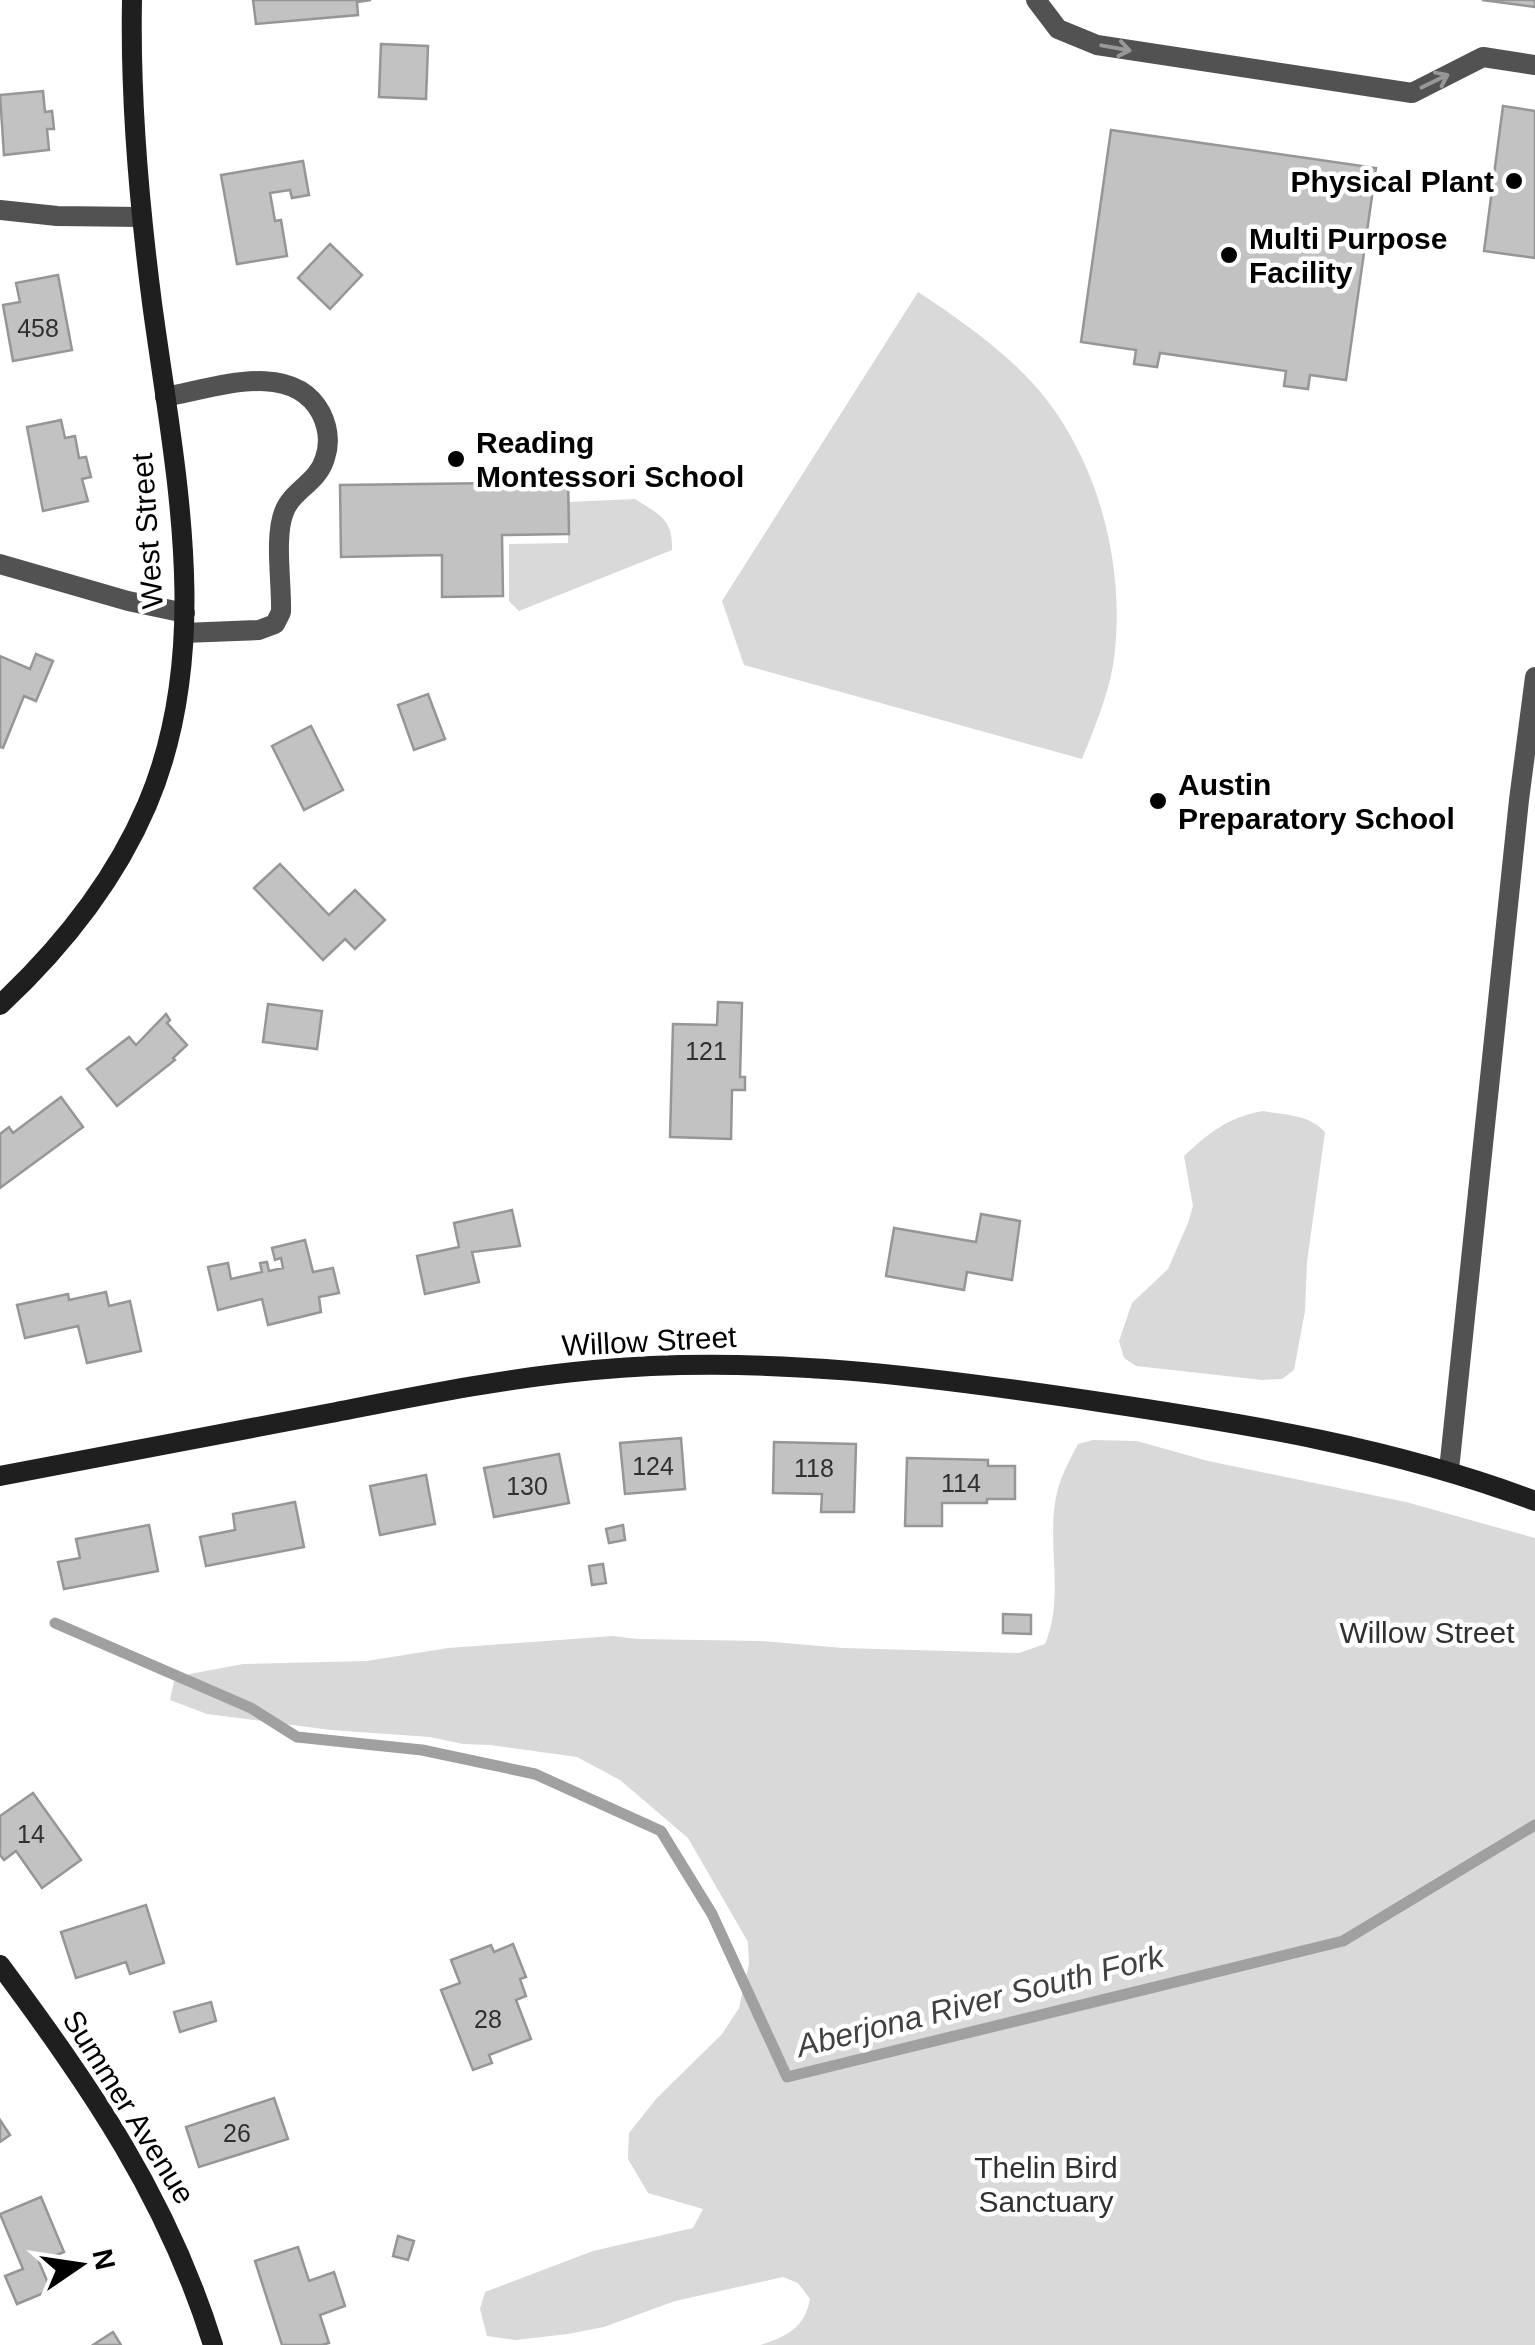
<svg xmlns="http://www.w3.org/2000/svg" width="1535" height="2345" font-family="Arial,sans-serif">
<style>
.green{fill:#d9d9d9}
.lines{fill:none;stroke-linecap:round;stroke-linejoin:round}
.stream{stroke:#a0a0a0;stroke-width:11}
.building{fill:#c2c2c2;stroke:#969696;stroke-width:2.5}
.lane{stroke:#525252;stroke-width:20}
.street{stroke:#525252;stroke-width:20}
.secondary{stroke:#1f1f1f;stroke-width:20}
.oneway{stroke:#979797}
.poi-dot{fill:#000;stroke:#fff;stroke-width:4}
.labels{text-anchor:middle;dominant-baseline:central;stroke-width:9;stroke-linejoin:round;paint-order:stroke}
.number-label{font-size:25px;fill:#303030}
.poi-label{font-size:30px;font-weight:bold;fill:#000;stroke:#fff;text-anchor:start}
.street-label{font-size:30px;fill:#000;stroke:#fff}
.park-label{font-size:30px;fill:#303030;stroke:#fff}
.water-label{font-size:32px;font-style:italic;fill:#414141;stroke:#fff}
</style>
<rect width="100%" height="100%" fill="#fff"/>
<!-- green -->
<g class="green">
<path d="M918 292C968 325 1021 362 1055 411 1105 483 1126 581 1113 666 1107 698 1094 729 1082 759L744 665 722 601Z"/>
<path d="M635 499C660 515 673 519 672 550L519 611 509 601V544L568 543V502Z"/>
<path d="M1263 1111C1287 1116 1306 1113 1325 1132L1307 1262 1305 1311 1294 1370 1282 1379 1262 1380 1136 1366 1124 1358 1119 1341 1132 1303 1168 1269 1188 1223 1193 1206 1184 1156C1209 1133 1228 1117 1263 1111Z"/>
<path d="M1093 1440 1137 1441 1208 1461 1406 1502 1535 1538V2345H760C786 2337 805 2328 810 2299L798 2283 783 2277 675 2301 604 2327 568 2334 516 2340 487 2336 480 2309 485 2292 593 2251 693 2228 703 2209 648 2193 628 2159 629 2133 656 2099 722 2034 739 2008 749 1964 748 1942 688 1838 620 1780 577 1757 490 1745 463 1744 430 1737 331 1730 207 1714 170 1700 174 1681 190 1674 243 1664 367 1661 448 1648 613 1636 637 1639 761 1641 843 1648 1019 1653 1045 1644C1064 1600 1048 1549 1055 1503 1058 1481 1068 1463 1078 1444Z"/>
</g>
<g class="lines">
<!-- stream -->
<polyline class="stream" points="55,1623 251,1708 297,1737 422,1750 535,1774 661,1831 712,1914 787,2077 1343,1941 1535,1825"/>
</g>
<!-- building -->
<g class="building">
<polygon points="253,0 371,0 357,2 358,15 256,24"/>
<polygon points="1482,0 1535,0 1535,7"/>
<polygon points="381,44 428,46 426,99 379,97"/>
<polygon points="43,91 45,112 52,111 54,129 47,129 49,150 4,155 0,95"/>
<polygon points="1503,106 1535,111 1535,258 1484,251"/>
<polygon points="1111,130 1376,168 1346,380 1310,375 1308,389 1284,386 1286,371 1160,353 1157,367 1134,364 1136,350 1081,342"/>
<polygon points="303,161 309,195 292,198 290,190 270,193 275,221 281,220 287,256 237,264 221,175"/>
<polygon points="330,244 362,275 330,309 298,278"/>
<polygon points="58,275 72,350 13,361 3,305 20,302 16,283"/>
<polygon points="61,420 65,438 75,436 79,458 86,457 91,477 82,479 88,501 43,511 27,427"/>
<polygon points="499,476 568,476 569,534 502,535 503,596 442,597 442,555 341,557 340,485 499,483"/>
<polygon points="36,654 53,661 36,701 24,696 3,748 0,747 0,656 30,669"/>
<polygon points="428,694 445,739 414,750 398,705"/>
<polygon points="311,726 343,790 304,810 272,746"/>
<polygon points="280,864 329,915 355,890 385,920 355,949 345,939 323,960 254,888"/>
<polygon points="718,1002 742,1003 740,1077 745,1077 745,1090 732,1090 731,1139 670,1137 673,1024 717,1025"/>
<polygon points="268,1004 322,1011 317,1049 263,1042"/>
<polygon points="166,1014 170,1020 167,1023 187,1045 173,1058 175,1060 117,1106 87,1069 129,1037 136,1045"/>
<polygon points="61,1097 83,1127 0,1188 0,1134 9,1127 13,1133"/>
<polygon points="512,1210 520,1246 472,1252 479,1282 425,1294 417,1256 459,1247 454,1223"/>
<polygon points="981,1214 1020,1221 1012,1280 967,1272 964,1290 886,1276 894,1228 976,1242"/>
<polygon points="305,1240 313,1272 333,1268 339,1293 319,1297 321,1312 268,1325 262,1299 218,1310 208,1267 228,1263 231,1279 262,1272 260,1263 267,1262 269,1271 283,1268 281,1258 275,1260 272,1248"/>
<polygon points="106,1292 109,1306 130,1301 141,1351 87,1363 78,1326 25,1338 17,1305 68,1294 69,1300"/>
<polygon points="681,1438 685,1489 625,1494 620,1443"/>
<polygon points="774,1442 856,1444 854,1512 821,1512 822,1494 773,1493"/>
<polygon points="559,1454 569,1503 494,1517 484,1468"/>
<polygon points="907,1458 988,1460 988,1466 1015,1466 1015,1499 987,1499 987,1503 942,1503 942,1526 905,1526"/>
<polygon points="426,1475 435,1524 380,1535 370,1486"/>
<polygon points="295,1502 304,1547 206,1566 200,1537 235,1530 233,1514"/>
<polygon points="149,1525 158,1571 64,1589 58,1562 80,1558 76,1539"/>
<polygon points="623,1525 625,1540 609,1543 606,1529"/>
<polygon points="603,1564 606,1583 592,1585 589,1566"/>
<polygon points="1003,1614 1031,1615 1031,1634 1003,1633"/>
<polygon points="33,1793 81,1860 42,1888 16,1851 4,1860 0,1855 0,1816"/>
<polygon points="146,1905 164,1963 130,1974 126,1962 76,1978 61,1932"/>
<polygon points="513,1944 526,1977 520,1979 526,1996 516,2000 531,2039 489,2055 492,2063 473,2070 441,1990 460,1983 451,1960 491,1945 494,1952"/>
<polygon points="211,2002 216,2021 180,2032 174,2012"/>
<polygon points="274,2098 288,2139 199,2167 186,2127"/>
<polygon points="0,2120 10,2135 0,2142"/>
<polygon points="41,2197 64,2252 39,2262 51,2290 17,2304 5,2276 23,2269 0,2214"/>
<polygon points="398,2236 414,2241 408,2260 393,2256"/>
<polygon points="298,2247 309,2281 334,2272 345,2306 320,2315 329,2343 322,2345 282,2345 255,2261"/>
<polygon points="113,2332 121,2345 93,2345"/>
</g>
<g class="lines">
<!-- lane -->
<g class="lane">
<polyline points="1036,0 1058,29 1097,45 1412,93 1483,57 1535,65"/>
<path d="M165 397C212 389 292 358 321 413 328 427 330 443 325 458 318 483 292 490 284 512 274 537 282 584 281 612L275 624 259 630 184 633"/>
<polyline points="1449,1470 1519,800 1535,677"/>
</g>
<!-- street -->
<g class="street">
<polyline points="0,210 57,216 142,217"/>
<polyline points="0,564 128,601 185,613"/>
</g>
<!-- secondary -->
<g class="secondary">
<path d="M0 1005C61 948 114 882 147 805 215 646 174 467 152 303 139 203 130 101 132 0"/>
<path d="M0 1476C110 1455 221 1434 331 1413 418 1396 505 1378 594 1370 763 1354 933 1377 1100 1402 1248 1424 1395 1448 1535 1501"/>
<path d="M0 1965C91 2088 167 2197 213 2345"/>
</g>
</g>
<!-- one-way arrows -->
<defs><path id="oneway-shaft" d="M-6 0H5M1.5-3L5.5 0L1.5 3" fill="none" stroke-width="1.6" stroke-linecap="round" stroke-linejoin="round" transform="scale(2.5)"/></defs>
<g class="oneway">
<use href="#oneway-shaft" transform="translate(1116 48) rotate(10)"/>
<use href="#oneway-shaft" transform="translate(1435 81) rotate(-26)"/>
</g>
<!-- markers -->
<g class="poi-dot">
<circle cx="1514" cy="181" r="10"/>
<circle cx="1229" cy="255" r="10"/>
<circle cx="456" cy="459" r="10"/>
<circle cx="1158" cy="801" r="10"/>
</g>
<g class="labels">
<!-- number labels -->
<g class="number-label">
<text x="38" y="328">458</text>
<text x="706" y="1051">121</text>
<text x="653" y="1466">124</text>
<text x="814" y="1468">118</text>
<text x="961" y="1483">114</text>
<text x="527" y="1486">130</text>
<text x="31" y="1834">14</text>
<text x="488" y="2019">28</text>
<text x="237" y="2133">26</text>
</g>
<!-- poi labels -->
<g class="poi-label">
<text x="1494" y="181" text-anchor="end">Physical Plant</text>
<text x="1249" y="238">Multi Purpose<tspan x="1249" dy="34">Facility</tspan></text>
<text x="476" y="442">Reading<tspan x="476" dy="34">Montessori School</tspan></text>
<text x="1178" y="784">Austin<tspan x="1178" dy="34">Preparatory School</tspan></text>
</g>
<!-- street labels -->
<g class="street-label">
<text transform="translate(147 531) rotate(-94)">West Street</text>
<text transform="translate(649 1341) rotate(-3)">Willow Street</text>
<text transform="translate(129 2107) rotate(58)">Summer Avenue</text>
</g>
<!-- park labels -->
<g class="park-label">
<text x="1427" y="1632">Willow Street</text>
<text x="1046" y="2167">Thelin Bird<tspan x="1046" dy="34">Sanctuary</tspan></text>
</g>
<!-- water labels -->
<g class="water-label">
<text transform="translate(980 2001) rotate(-14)">Aberjona River South Fork</text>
</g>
</g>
<!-- north arrow -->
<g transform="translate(80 2265) rotate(77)" stroke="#ffffff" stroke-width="8" paint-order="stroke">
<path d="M0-8L18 38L0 25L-18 38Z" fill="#000000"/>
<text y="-15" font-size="28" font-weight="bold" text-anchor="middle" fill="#000000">N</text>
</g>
</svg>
